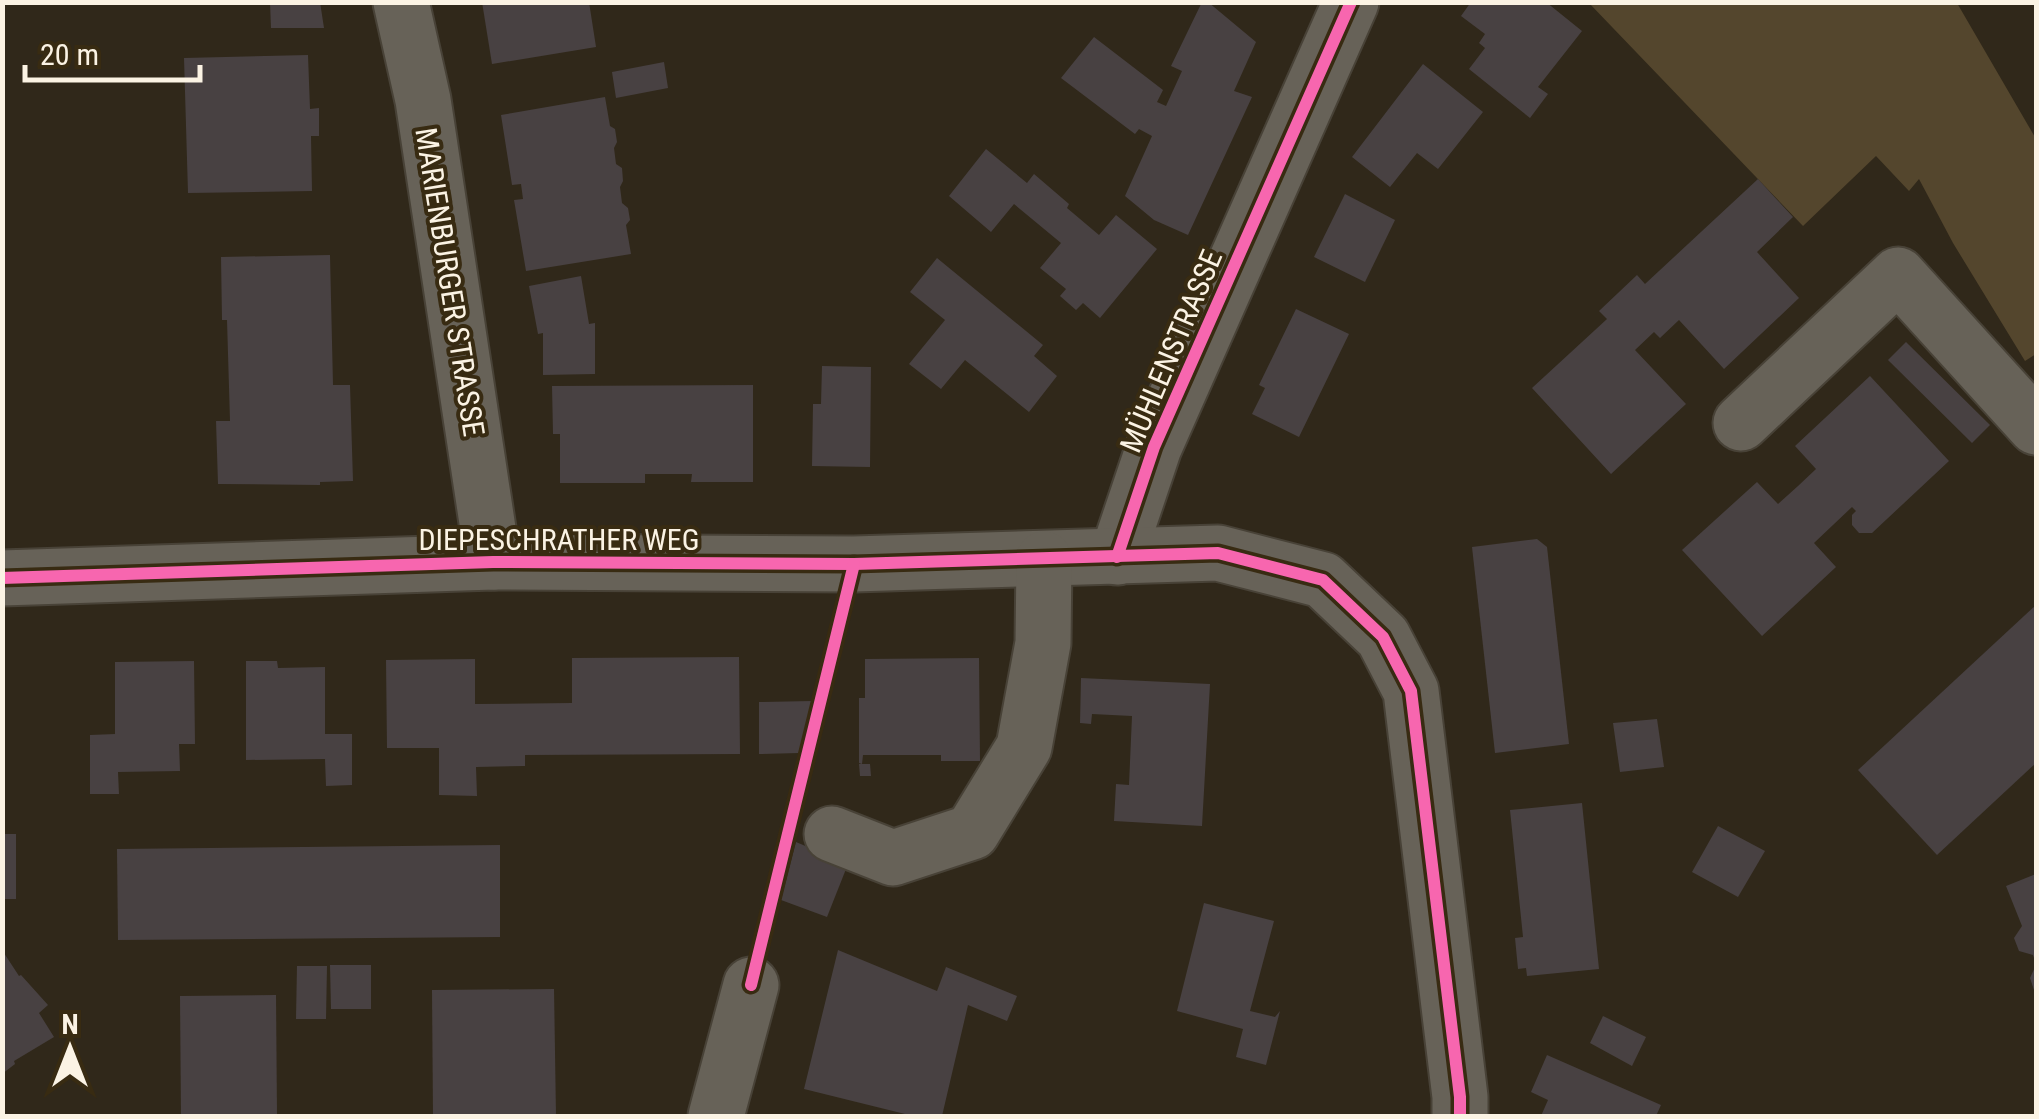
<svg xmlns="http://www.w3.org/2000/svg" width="2039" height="1119" font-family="'Roboto Condensed',sans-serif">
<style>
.green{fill:#54462d}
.building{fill:#484142}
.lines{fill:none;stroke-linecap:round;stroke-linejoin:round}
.minor-casing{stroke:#484237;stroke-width:59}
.minor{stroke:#676258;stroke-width:55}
.cycleway-casing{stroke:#382b12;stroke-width:19}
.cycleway{stroke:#f766af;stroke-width:12}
.labels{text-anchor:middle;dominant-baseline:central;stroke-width:8;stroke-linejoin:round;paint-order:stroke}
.street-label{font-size:30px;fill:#fbf3e4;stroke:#382b12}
</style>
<rect width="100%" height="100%" fill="#30281a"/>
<!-- green -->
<polygon class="green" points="1589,3 1957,3 2036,139 2036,354 2025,361 1953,243 1919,179 1909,191 1876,156 1803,226"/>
<!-- building -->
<g class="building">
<polygon points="270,2 320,2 324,28 271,28"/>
<polygon points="482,2 589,2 596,47 492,64"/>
<polygon points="1202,2 1208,2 1256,42 1234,91 1252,97 1188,235 1154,220 1125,196 1152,136 1139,129 1135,134 1061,78 1094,37 1163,90 1157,102 1166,106 1182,71 1171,66"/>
<polygon points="1471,2 1546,2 1582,31 1538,87 1548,94 1530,118 1469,69 1485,48 1479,43 1485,34 1461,16"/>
<polygon points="308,55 310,109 319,108 319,136 311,136 312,191 188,193 184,58"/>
<polygon points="664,62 668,88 616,98 612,72"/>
<polygon points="1423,64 1483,112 1438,169 1417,153 1390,187 1352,157"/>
<polygon points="605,97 610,126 615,129 617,142 614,148 616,164 622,168 623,181 620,187 622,203 628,208 630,220 626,225 631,254 526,271 514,200 523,199 521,184 512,185 501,115"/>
<polygon points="986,149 1027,183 1034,174 1069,204 1067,208 1099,235 1116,215 1157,249 1100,318 1083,303 1076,310 1060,296 1066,289 1040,268 1061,243 1014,204 991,232 949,196"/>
<polygon points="1758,179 1793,217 1757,252 1799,298 1724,369 1679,320 1660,338 1654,332 1635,350 1686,404 1611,474 1532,388 1607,319 1599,311 1637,275 1645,284"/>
<polygon points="1345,194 1395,220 1365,282 1314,257"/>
<polygon points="330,255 333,385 350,385 353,481 320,482 320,485 218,484 216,421 230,421 227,320 222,320 221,257"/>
<polygon points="937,258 1043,345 1034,356 1057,376 1029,412 965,360 941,389 909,364 945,320 910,292"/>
<polygon points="581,276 589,324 595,323 595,374 543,375 543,333 538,334 529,286"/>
<polygon points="1296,309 1349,334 1299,437 1252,414 1265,388 1259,385"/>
<polygon points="1906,342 1990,425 1972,443 1888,360"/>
<polygon points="822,366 871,367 870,467 812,466 813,404 821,404"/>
<polygon points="1870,376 1949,461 1872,533 1859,533 1852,525 1852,515 1856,511 1852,507 1814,543 1836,567 1762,636 1682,550 1757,482 1778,504 1798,486 1816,469 1795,446"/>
<polygon points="753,385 753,482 691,482 692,474 645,474 645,483 560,483 560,434 553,434 552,386"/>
<polygon points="1537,539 1547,547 1569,744 1495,753 1472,547"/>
<polygon points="2036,605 2036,763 1937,855 1858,770"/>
<polygon points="739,657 740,754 525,755 525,766 476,767 477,796 439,795 439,748 387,748 386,660 475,659 475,704 572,703 572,658"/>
<polygon points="979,658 980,761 941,761 941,755 863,755 862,764 859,763 859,698 865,698 865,659"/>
<polygon points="194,661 195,744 179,744 180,771 118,772 119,794 90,794 90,735 115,734 115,662"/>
<polygon points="246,661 277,661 278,668 325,667 325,734 352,734 352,785 326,786 325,759 246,760"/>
<polygon points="1081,678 1210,684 1202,826 1114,821 1116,784 1129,785 1132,716 1092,714 1091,724 1080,723"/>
<polygon points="812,701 799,753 759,754 759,702"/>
<polygon points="1657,719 1664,767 1620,772 1613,723"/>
<polygon points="859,764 870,764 871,776 860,776"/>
<polygon points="1582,803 1599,969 1527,976 1526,968 1518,969 1515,938 1523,937 1510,810"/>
<polygon points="1718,826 1765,851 1738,897 1692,872"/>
<rect x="2" y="834" width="14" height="65"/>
<polygon points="796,842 848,864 827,917 781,900"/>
<polygon points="500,845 500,937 118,940 117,849"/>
<polygon points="2036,874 2036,964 2033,955 2019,951 2014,938 2022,926 2006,886"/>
<polygon points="1204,903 1274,921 1250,1011 1275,1017 1280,1011 1266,1065 1236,1057 1243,1029 1177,1011"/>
<polygon points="2,950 19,976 21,975 48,1005 39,1013 54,1037 14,1061 15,1064 2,1074"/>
<polygon points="838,950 937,991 946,967 1017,996 1007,1021 968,1005 942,1116 904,1116 905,1114 804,1089"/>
<polygon points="330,965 371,965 371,1009 331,1009"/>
<polygon points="2036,965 2036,996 2030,978"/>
<polygon points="297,966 327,966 326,1019 296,1019"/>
<polygon points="554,989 556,1116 433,1116 432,990"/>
<polygon points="276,995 277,1116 181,1116 180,996"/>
<polygon points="1603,1016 1646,1037 1632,1066 1590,1043"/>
<polygon points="1547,1055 1661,1105 1656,1116 1541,1116 1548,1100 1531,1092"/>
</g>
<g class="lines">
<defs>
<g id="minor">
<polyline points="401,2 423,100 493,562"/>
<polyline points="1741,423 1898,275 2036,427"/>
<polyline points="1117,557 1154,447 1351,2"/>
<polyline points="2,578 493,562 854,564 1218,553 1323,580 1383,637 1411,691 1460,1097 1460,1116"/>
<polyline points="832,834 893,858 972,832 1024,747 1043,643 1044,559"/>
<polyline points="716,1116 751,985"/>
</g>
</defs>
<!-- minor casing -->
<use href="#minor" class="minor-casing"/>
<!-- minor -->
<use href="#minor" class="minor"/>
<defs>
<g id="cycleway">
<polyline points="1117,557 1154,447 1351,2"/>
<polyline points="2,578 493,562 854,564 1218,553 1323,580 1383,637 1411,691 1460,1097 1460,1116"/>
<polyline points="751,985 854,564"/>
</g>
</defs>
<!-- cycleway casing -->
<use href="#cycleway" class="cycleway-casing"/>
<!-- cycleway -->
<use href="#cycleway" class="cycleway"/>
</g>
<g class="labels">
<!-- street labels -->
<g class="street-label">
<text transform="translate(450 282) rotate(81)">MARIENBURGER STRASSE</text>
<text transform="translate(1171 351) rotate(-67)">MÜHLENSTRASSE</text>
<text x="559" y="539">DIEPESCHRATHER WEG</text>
</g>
</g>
<!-- border -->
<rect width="2039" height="1119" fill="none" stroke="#fbf3e4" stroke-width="10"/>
<!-- north arrow -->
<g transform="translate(70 1049)" stroke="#382b12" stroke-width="8" paint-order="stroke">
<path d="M0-8L18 38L0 25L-18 38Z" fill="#fbf3e4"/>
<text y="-15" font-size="28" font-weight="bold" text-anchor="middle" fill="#fbf3e4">N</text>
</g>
<!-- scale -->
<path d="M25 65v15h175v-15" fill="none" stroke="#fbf3e4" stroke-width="5"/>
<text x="40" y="65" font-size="30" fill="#fbf3e4" stroke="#382b12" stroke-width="8" paint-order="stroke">20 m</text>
</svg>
